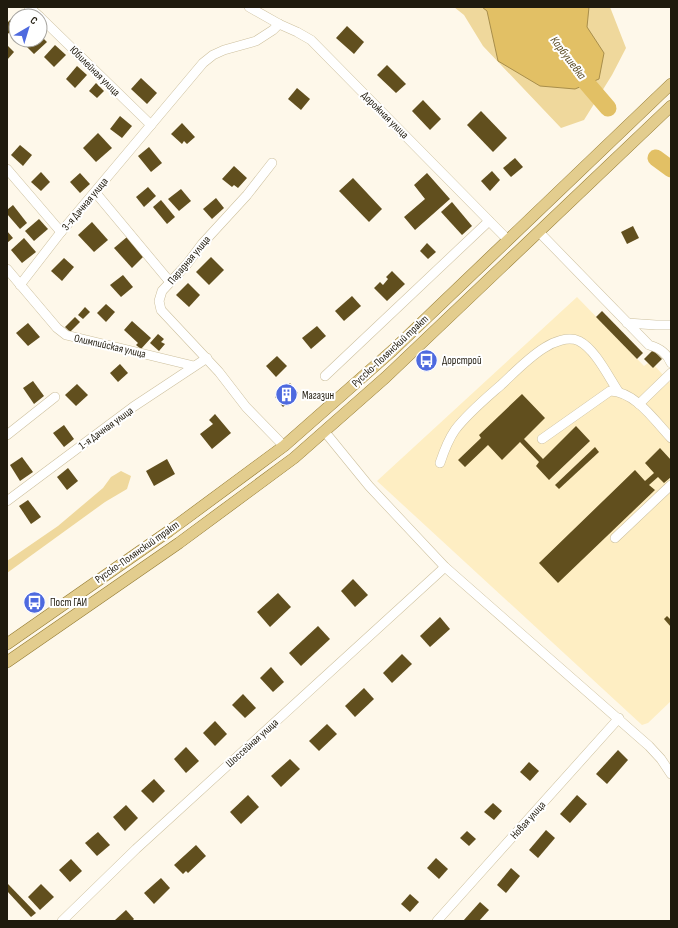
<svg xmlns="http://www.w3.org/2000/svg" width="678" height="928" font-family="'Sofia Sans Condensed',sans-serif">
<style>
.built{fill:#feeec3}
.green{fill:#efd89c}
.water{fill:#e2c065;stroke:#a88e4b}
.lines{fill:none;stroke-linecap:round;stroke-linejoin:round}
.river{stroke:#e2c065;stroke-width:17}
.building{fill:#614f1e}
.minor-casing{stroke:#cdc09e;stroke-width:10}
.major-casing{stroke:#927930;stroke-width:12}
.minor{stroke:#fff;stroke-width:9}
.major{stroke:#e3cd8e;stroke-width:11}
.labels{text-anchor:middle;dominant-baseline:central;stroke-width:4;stroke-linejoin:round;paint-order:stroke}
.street-label{font-size:11px;fill:#201b0e;stroke:#fff}
.poi-label{font-size:11px;fill:#201b0e;stroke:#fff;text-anchor:start}
.water-label{font-size:12px;font-style:italic;fill:#5b4c26;stroke:#fff}
</style>
<rect width="100%" height="100%" fill="#fef8ea"/>
<!-- built -->
<polygon class="built" points="577,297 644,366 648,363 653,368 655,366 671,384 671,701 648,723 642,725 377,481"/>
<!-- green -->
<g class="green">
<polygon points="454,7 610,7 626,48 612,75 584,120 561,128 483,46 464,15"/>
<polygon points="121,471 131,476 127,489 105,502 7,573 7,561 58,526 103,488 111,477"/>
</g>
<!-- water -->
<polygon class="water" points="482,7 589,7 587,27 604,53 599,79 575,89 540,86 498,61 487,11"/>
<g class="lines">
<!-- river -->
<g class="river">
<polyline points="572,66 608,108"/>
<polyline points="656,158 671,169"/>
</g>
</g>
<!-- building -->
<g class="building">
<polygon points="18,12 23,16 16,16 16,25 7,35 7,23"/>
<polygon points="347,26 364,42 354,54 336,38"/>
<polygon points="40,35 47,42 34,54 25,45 30,40 40,40"/>
<polygon points="7,45 14,52 7,60"/>
<polygon points="55,45 66,55 54,67 44,57"/>
<polygon points="387,65 406,84 396,93 377,75"/>
<polygon points="77,66 87,75 75,88 66,79"/>
<polygon points="141,78 157,93 147,104 131,89"/>
<polygon points="96,83 104,91 97,98 89,91"/>
<polygon points="297,88 310,99 301,110 288,99"/>
<polygon points="423,100 441,119 430,130 412,111"/>
<polygon points="481,111 507,138 493,152 467,125"/>
<polygon points="120,116 132,126 122,138 110,129"/>
<polygon points="182,123 195,137 187,144 184,141 182,144 171,134"/>
<polygon points="98,133 112,148 96,162 83,148"/>
<polygon points="20,145 32,155 23,166 11,155"/>
<polygon points="149,147 162,163 151,172 138,156"/>
<polygon points="515,158 523,167 511,177 503,168"/>
<polygon points="234,166 247,178 238,188 234,185 232,187 222,179"/>
<polygon points="492,171 500,180 490,191 481,181"/>
<polygon points="41,172 50,182 41,191 31,182"/>
<polygon points="80,173 90,184 80,193 70,182"/>
<polygon points="427,173 450,199 415,230 404,217 425,199 414,185"/>
<polygon points="353,178 382,209 369,222 339,191"/>
<polygon points="148,187 156,196 144,207 136,197"/>
<polygon points="181,189 191,201 179,211 168,199"/>
<polygon points="216,198 224,208 212,219 203,209"/>
<polygon points="161,200 175,217 167,224 153,207"/>
<polygon points="452,202 472,226 462,235 441,212"/>
<polygon points="13,205 27,223 20,229 7,214 7,210"/>
<polygon points="39,219 48,229 34,241 25,231"/>
<polygon points="92,222 108,240 94,252 78,235"/>
<polygon points="633,226 639,238 627,244 621,232"/>
<polygon points="7,231 13,238 7,243"/>
<polygon points="127,237 144,256 132,268 114,248"/>
<polygon points="24,238 36,252 22,263 11,250"/>
<polygon points="427,243 436,252 428,259 420,251"/>
<polygon points="211,257 224,270 209,285 196,272"/>
<polygon points="64,258 74,267 62,281 51,271"/>
<polygon points="392,271 405,284 387,301 374,288 380,282 383,285 388,279 386,277"/>
<polygon points="123,275 133,287 121,297 110,285"/>
<polygon points="188,283 200,295 189,307 176,295"/>
<polygon points="352,296 361,306 344,321 335,311"/>
<polygon points="106,304 115,312 106,322 97,313"/>
<polygon points="85,307 90,312 83,319 78,315"/>
<polygon points="602,311 643,353 637,359 596,317"/>
<polygon points="75,317 80,322 70,332 65,327"/>
<polygon points="132,321 151,338 141,349 136,345 138,343 124,330"/>
<polygon points="28,323 40,337 28,346 16,333"/>
<polygon points="317,326 326,336 311,349 302,338"/>
<polygon points="158,334 164,339 161,342 165,344 159,351 150,343"/>
<polygon points="653,350 662,359 653,368 644,359"/>
<polygon points="277,356 287,366 276,377 266,366"/>
<polygon points="120,364 128,373 118,382 110,373"/>
<polygon points="33,381 44,396 34,404 23,388"/>
<polygon points="290,383 298,393 283,407 275,397"/>
<polygon points="77,384 88,395 76,406 65,395"/>
<polygon points="522,394 545,418 524,439 543,459 576,426 590,441 549,480 536,466 539,462 520,442 502,460 488,445 465,467 458,460 481,438 479,435"/>
<polygon points="215,414 231,433 212,449 200,434 213,424 209,420"/>
<polygon points="64,425 74,439 64,447 53,433"/>
<polygon points="595,447 599,452 559,489 555,485"/>
<polygon points="660,448 671,460 671,477 664,483 658,477 649,485 655,490 558,583 539,563 635,470 645,481 654,473 645,463"/>
<polygon points="22,457 33,472 20,481 10,465"/>
<polygon points="167,459 175,474 154,486 146,471"/>
<polygon points="68,468 78,481 67,490 57,477"/>
<polygon points="28,500 41,517 31,524 19,506"/>
<polygon points="353,579 368,595 355,607 341,591"/>
<polygon points="278,593 291,607 270,627 257,612"/>
<polygon points="667,616 671,620 671,627 664,619"/>
<polygon points="440,617 450,629 430,647 420,636"/>
<polygon points="318,626 330,639 301,666 289,653"/>
<polygon points="402,654 412,664 392,683 383,673"/>
<polygon points="271,667 284,682 273,692 260,678"/>
<polygon points="364,688 374,699 355,717 345,706"/>
<polygon points="243,694 256,708 245,718 232,705"/>
<polygon points="215,721 227,734 215,746 203,733"/>
<polygon points="327,724 337,734 319,751 309,741"/>
<polygon points="186,747 199,761 186,773 174,759"/>
<polygon points="618,750 628,760 607,784 596,774"/>
<polygon points="290,759 300,769 281,787 271,776"/>
<polygon points="529,762 539,771 530,781 520,772"/>
<polygon points="154,779 165,791 153,803 141,791"/>
<polygon points="248,795 259,807 241,824 230,812"/>
<polygon points="577,795 587,804 570,823 560,814"/>
<polygon points="493,803 502,811 494,820 484,812"/>
<polygon points="126,805 138,818 125,831 113,817"/>
<polygon points="546,830 555,838 538,858 529,850"/>
<polygon points="467,831 476,839 469,846 460,838"/>
<polygon points="98,832 110,845 97,856 85,843"/>
<polygon points="196,845 206,856 188,873 186,871 183,874 174,865"/>
<polygon points="436,858 448,869 439,879 427,868"/>
<polygon points="71,859 82,871 70,882 59,870"/>
<polygon points="511,868 520,876 506,893 497,885"/>
<polygon points="161,878 170,888 154,904 144,893"/>
<polygon points="8,884 36,913 31,917 7,891 7,885"/>
<polygon points="41,884 54,897 40,910 28,897"/>
<polygon points="410,894 419,902 410,912 401,904"/>
<polygon points="480,902 489,910 479,921 463,921"/>
<polygon points="126,910 134,919 132,921 114,921"/>
</g>
<g class="lines">
<defs>
<g id="minor">
<polyline points="29,7 39,16"/>
<polyline points="249,7 279,24 297,32 311,40 508,240"/>
<polyline points="40,17 151,125"/>
<polyline points="272,163 247,195 202,244 187,264 162,291 159,301 161,310 219,372 246,407 284,446"/>
<polyline points="7,169 61,232"/>
<polyline points="95,192 170,282"/>
<path d="M539 232 649 345C660 348 667 353 671 363"/>
<polyline points="7,269 57,328 66,335 194,366"/>
<polyline points="20,285 61,232 203,63 213,55 224,50 256,41 273,30 279,24"/>
<polyline points="627,323 656,325 671,325"/>
<polyline points="325,376 489,221"/>
<polyline points="639,404 671,373"/>
<polyline points="325,432 369,486 445,567 649,746 661,759 671,774"/>
<polyline points="7,435 55,397"/>
<path d="M542 439 610 391C636 392 654 420 671 438"/>
<path d="M440 463C444 451 448 440 455 430 468 413 485 399 501 385 515 372 528 358 544 348 553 342 568 336 579 341 595 349 608 376 618 391"/>
<polyline points="7,501 133,407 207,358"/>
<polyline points="615,538 671,485"/>
<polyline points="62,921 136,849 445,567"/>
<polyline points="437,921 619,718"/>
</g>
<g id="major">
<polyline points="7,644 169,531 284,446 393,350 671,84"/>
<polyline points="7,662 179,543 294,458 386,377 671,106"/>
</g>
</defs>
<!-- minor casing -->
<use href="#minor" class="minor-casing"/>
<!-- major casing -->
<use href="#major" class="major-casing"/>
<!-- minor -->
<use href="#minor" class="minor"/>
<!-- major -->
<use href="#major" class="major"/>
</g>
<!-- icons -->
<defs>
<symbol id="bus-disc" viewBox="-11 -11 22 22"><circle r="9.5" fill="#4e6adf" stroke="#fff"/><path d="M-5-6H5V4H4V6H2V4H-2V6H-4V4H-5ZM-3.5-4V0h7V-4ZM-3.5 1.2v1.5H-2V1.2ZM2 1.2v1.5H3.5V1.2Z" fill="#fff"/></symbol>
<symbol id="building-disc" viewBox="-11 -11 22 22"><circle r="9.5" fill="#4e6adf" stroke="#fff"/><path d="M-4-6H4V6H1V3H-1V6H-4ZM-2.5-4.3h1.7v1.8h-1.7ZM.8-4.3h1.7v1.8H.8ZM-2.5-1h1.7V.8h-1.7ZM.8-1h1.7V.8H.8Z" fill="#fff"/></symbol>
</defs>
<g fill-rule="evenodd">
<use href="#bus-disc" x="414" y="348" width="25" height="25"/>
<use href="#building-disc" x="274" y="382" width="25" height="25"/>
<use href="#bus-disc" x="22" y="590" width="25" height="25"/>
</g>
<g class="labels">
<!-- street labels -->
<g class="street-label">
<text transform="translate(95 71) rotate(45)">Юбилейная улица</text>
<text transform="translate(385 115) rotate(45)">Дорожная улица</text>
<text transform="translate(85 204) rotate(-50)">3-я Дачная улица</text>
<text transform="translate(189 260) rotate(-50)">Парадная улица</text>
<text transform="translate(110 346) rotate(13)">Олимпийская улица</text>
<text transform="translate(390 351) rotate(-43)">Русско-Полянский тракт</text>
<text transform="translate(106 428) rotate(-36)">1-я Дачная улица</text>
<text transform="translate(137 552) rotate(-35)">Русско-Полянский тракт</text>
<text transform="translate(252 743) rotate(-42)">Шоссейная улица</text>
<text transform="translate(528 820) rotate(-48)">Новая улица</text>
</g>
<!-- poi labels -->
<g class="poi-label">
<text x="442" y="360">Дорстрой</text>
<text x="302" y="395">Магазин</text>
<text x="50" y="602">Пост ГАИ</text>
</g>
<!-- water labels -->
<g class="water-label">
<text transform="translate(568 58) rotate(53)">Карбушевка</text>
</g>
</g>
<!-- border -->
<rect width="678" height="928" fill="none" stroke="#201b0e" stroke-width="16"/>
<!-- north arrow -->
<g transform="translate(28 28) rotate(38)"><circle r="19" fill="#ffffff" stroke="#a6a49f"/>
<path d="M0-3L7 15L0 10L-7 15Z" fill="#4e6adf"/>
<text y="-6" font-size="11" font-weight="bold" text-anchor="middle" fill="#201b0e">С</text>
</g>
</svg>
